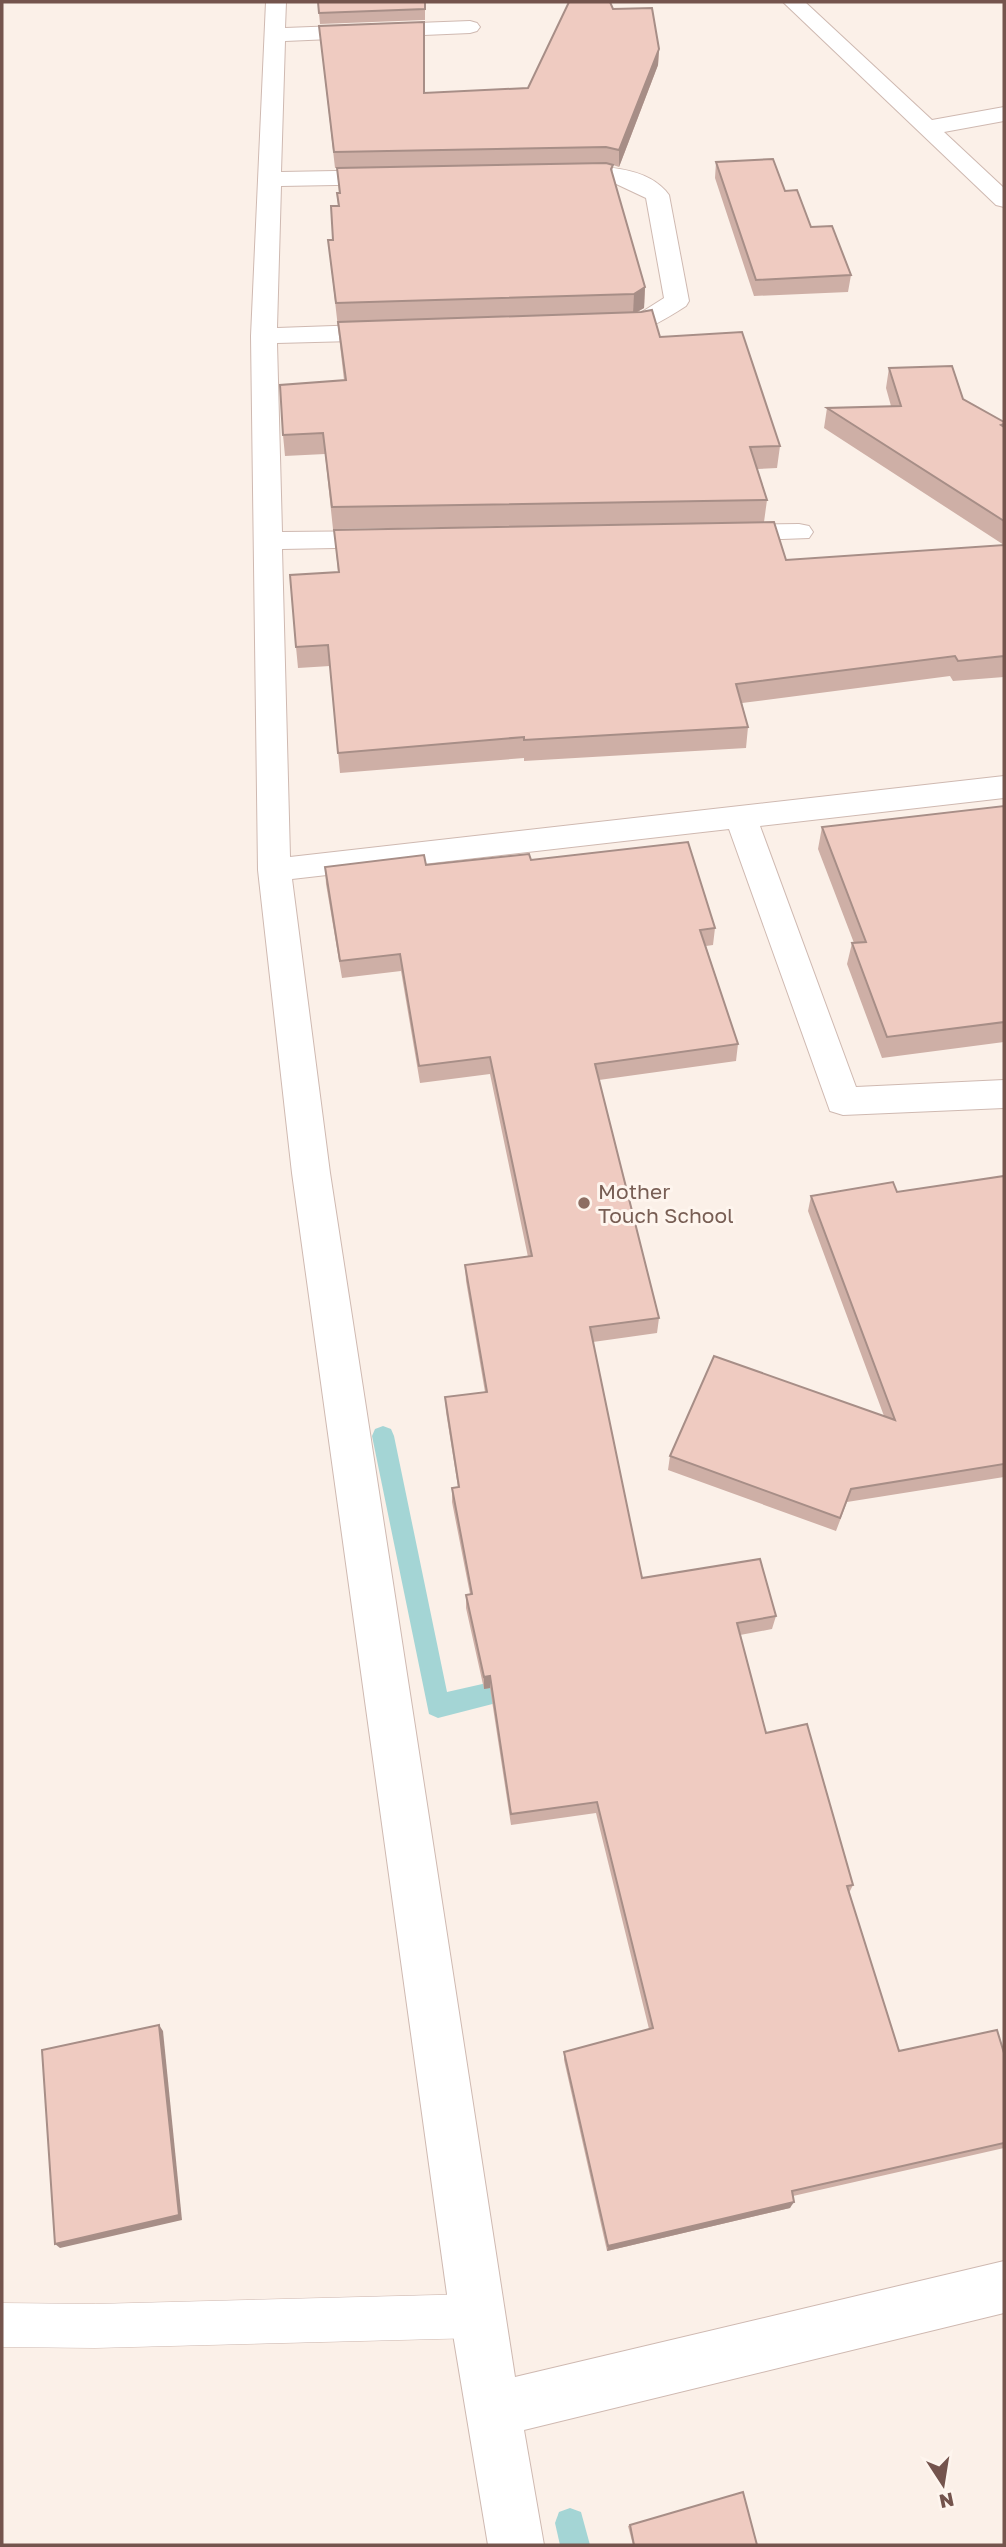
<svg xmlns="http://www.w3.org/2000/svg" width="1006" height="2547" font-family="'Golos Text',sans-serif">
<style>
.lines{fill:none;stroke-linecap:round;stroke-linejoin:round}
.stream{fill:#a4d5d5;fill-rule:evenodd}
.service-casing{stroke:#cfb9b1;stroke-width:1}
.minor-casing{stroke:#cfb9b1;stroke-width:2}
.service{fill:#fff;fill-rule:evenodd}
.minor{fill:#fff;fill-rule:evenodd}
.wall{fill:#ceafa6}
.shaded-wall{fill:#a78e87}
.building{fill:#efcbc1;stroke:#a78e87;stroke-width:2}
.education-dot{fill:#8d6e63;stroke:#fef5ee;stroke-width:2.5}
.labels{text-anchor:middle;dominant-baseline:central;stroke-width:6;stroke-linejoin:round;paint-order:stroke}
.education-label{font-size:21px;fill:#785e54;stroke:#fef5ee;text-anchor:start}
</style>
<rect width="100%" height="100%" fill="#fbf0e8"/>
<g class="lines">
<!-- stream -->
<g class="stream">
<polygon points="383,1426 391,1429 394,1436 447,1692 518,1676 527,1679 530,1687 527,1695 438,1718 429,1714 372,1436 375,1429"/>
<polygon points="570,2508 581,2512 590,2545 560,2545 555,2523 559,2512"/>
</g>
<defs>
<polygon id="service" points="477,2294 492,2301 499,2316 492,2331 477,2338 95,2348 2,2347 2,2303 95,2304"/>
<g id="minor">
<polygon points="266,2 286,2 285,28 470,21 477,23 480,27 477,31 470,33 285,41 281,172 390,170 398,172 401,177 398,182 390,184 281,186 277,328 391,324 400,327 404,332 400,337 391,340 277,343 282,532 388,531 398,533 402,539 398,545 388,547 282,549 290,857 1004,776 1004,798 760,826 856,1087 1004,1080 1004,1108 843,1115 830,1111 729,829 292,879 330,1173 515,2377 1004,2261 1004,2313 524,2430 544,2545 488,2545 450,2316 292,1173 258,870 251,336"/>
<polygon points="783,2 805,2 932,120 1004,107 1004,121 944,132 1004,188 1004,207 996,205"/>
<path d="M562 167C595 166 647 164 669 195L689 301 686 306C656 325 634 340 596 330L593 325 596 320 634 317 664 298 646 198 612 182 554 179 551 174 554 169Z"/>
<polygon points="799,524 809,526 813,532 809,538 724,541 714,539 710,533 714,527 724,525"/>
</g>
</defs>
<!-- service casing -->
<use href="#service" class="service-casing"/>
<!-- minor casing -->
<use href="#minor" class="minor-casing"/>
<!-- service -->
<use href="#service" class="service"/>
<!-- minor -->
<use href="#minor" class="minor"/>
</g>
<!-- wall -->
<g class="wall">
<polygon points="318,2 425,2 425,20 320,24"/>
<polygon points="613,9 659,49 658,65 619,167 613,165 612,173 645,287 644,308 636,313 660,337 780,446 777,468 757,469 767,500 764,522 333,529 325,454 285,456 283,435 344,380 328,240 333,240 338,206 337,193 339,193 337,168 335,168 319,26 425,38 425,93 528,88"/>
<polygon points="716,162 785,191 811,227 851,275 848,292 754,296 715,178"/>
<polygon points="889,368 963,399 1004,422 1004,677 953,681 950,676 742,703 748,727 746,748 524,761 524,758 340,773 330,666 298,668 296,647 338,572 334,530 786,560 1004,545 824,428 827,408 891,406 886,388"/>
<polygon points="1004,806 1004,1042 882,1058 847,964 852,943 854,943 818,849 822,827"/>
<polygon points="531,860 715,928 713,945 706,946 738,1044 736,1061 599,1080 659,1318 657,1333 593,1342 642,1578 776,1616 772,1629 740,1635 766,1733 853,1885 849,1893 899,2051 1004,2053 1004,2148 793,2196 790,2208 607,2251 564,2060 564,2052 649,2029 596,1813 511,1825 490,1688 484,1689 466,1608 466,1595 470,1594 452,1502 452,1488 458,1487 446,1412 445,1397 485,1392 466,1281 465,1265 528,1257 490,1074 420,1083 401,971 342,978 326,884 325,867 426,865"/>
<polygon points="1004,1176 1004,1477 847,1502 836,1531 668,1470 670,1456 884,1416 808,1211 811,1196 897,1192"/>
<polygon points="630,2525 757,2545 633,2545 628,2526"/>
</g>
<!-- shaded-wall -->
<g class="shaded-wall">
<polygon points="659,49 658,65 619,167 619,150"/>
<polygon points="645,287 644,308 633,314 634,294"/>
<polygon points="490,1676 490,1688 484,1689 484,1677"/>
<polygon points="159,2025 163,2031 182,2220 60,2248 55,2244"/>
<polygon points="794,2202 790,2208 607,2251 608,2246"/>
</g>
<!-- building -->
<g class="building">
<polygon points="318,2 425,2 425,9 319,13"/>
<polygon points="569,2 610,2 613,9 652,8 659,49 619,150 606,147 334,152 319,26 424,22 424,93 528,88"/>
<polygon points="773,159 785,191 797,190 811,227 832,226 851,275 756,280 716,162"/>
<polygon points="606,163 613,165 611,169 645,287 634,294 336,303 328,240 333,240 331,206 339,206 337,193 340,193 337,168"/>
<polygon points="652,310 660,337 742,332 780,446 750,447 767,500 332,507 323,433 283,435 280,385 346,380 338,322 641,312"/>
<polygon points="952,366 963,399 1004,422 1004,424 1001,425 1004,427 1004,521 827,408 901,406 889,368"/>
<polygon points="774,522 786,560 1004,545 1004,656 958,661 955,656 736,684 748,727 524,740 524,737 338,753 328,645 296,647 290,575 339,572 334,530"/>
<polygon points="1004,806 1004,1022 887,1037 852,943 866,942 822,827"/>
<polygon points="688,842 715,928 700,930 738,1044 595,1064 659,1318 590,1327 642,1578 760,1559 776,1616 737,1623 766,1733 807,1724 853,1885 847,1886 899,2051 997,2030 1004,2053 1004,2143 792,2191 794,2202 608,2246 564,2052 653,2028 597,1802 511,1814 490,1676 484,1677 466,1595 472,1594 452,1488 459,1487 445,1397 487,1392 465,1265 532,1256 490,1057 419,1066 400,954 340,961 325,867 424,855 426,865 529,854 531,860"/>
<polygon points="1004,1176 1004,1464 851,1489 840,1518 670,1456 714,1356 895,1420 811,1196 893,1182 897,1192"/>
<polygon points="159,2025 179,2215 55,2244 42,2050"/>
<polygon points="743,2492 757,2545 634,2545 630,2525"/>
</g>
<!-- markers -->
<circle class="education-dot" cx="584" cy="1203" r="7"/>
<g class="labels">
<!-- education labels -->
<g class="education-label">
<text x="598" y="1191">Mother<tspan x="598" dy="24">Touch School</tspan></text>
</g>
</g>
<!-- border -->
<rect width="1006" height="2547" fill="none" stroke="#74544d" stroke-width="7"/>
<!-- north arrow -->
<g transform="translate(943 2484) rotate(168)" stroke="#fef5ee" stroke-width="5" paint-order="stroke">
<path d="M0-5L12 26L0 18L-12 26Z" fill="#74544d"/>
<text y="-10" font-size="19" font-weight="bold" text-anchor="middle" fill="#74544d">N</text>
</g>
</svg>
